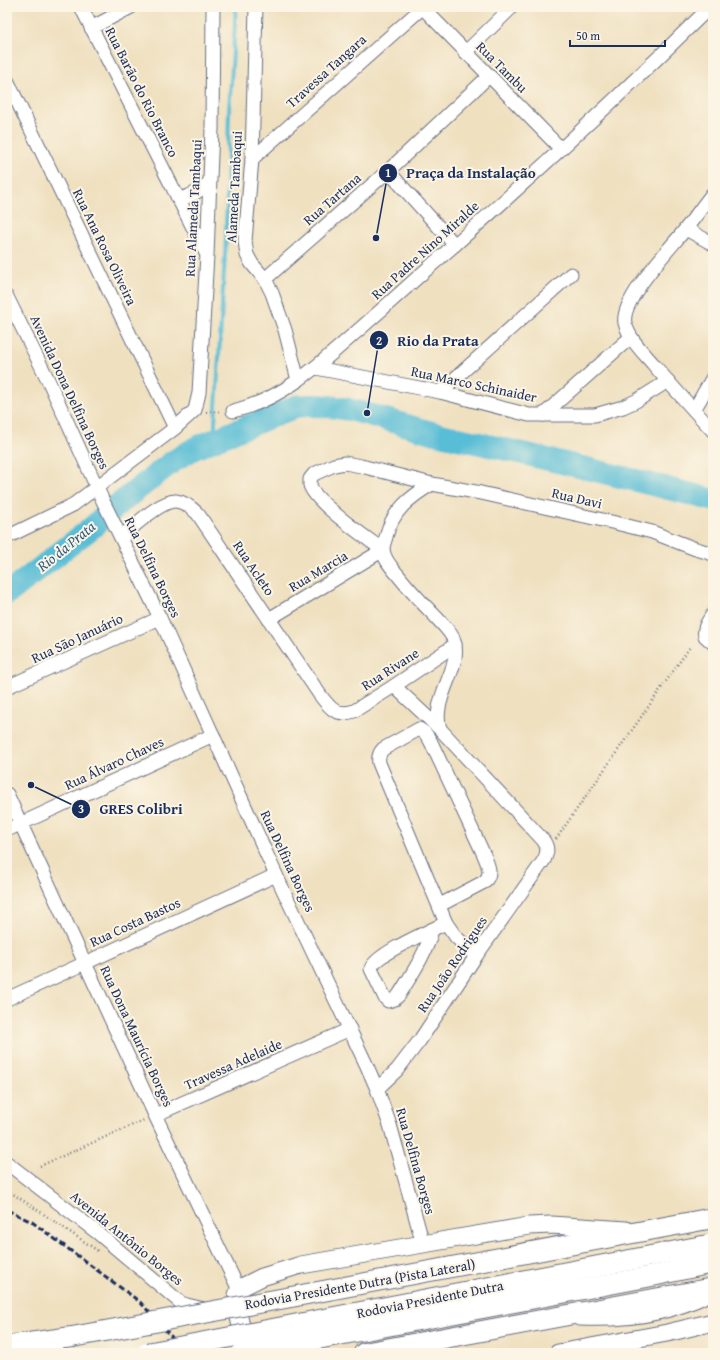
<svg xmlns="http://www.w3.org/2000/svg" width="720" height="1360" font-family="'Gentium Book Plus',serif">
<style>
.lines{fill:none;stroke-linecap:round;stroke-linejoin:round}
.stream{stroke:#58bdd6;stroke-width:4}
.river{stroke:#58bdd6;stroke-width:23}
.minor-casing{stroke:#656d80;stroke-width:15}
.major-casing{stroke:#656d80;stroke-width:19}
.highway-casing{stroke:#656d80;stroke-width:22}
.path{stroke:#656d80;stroke-width:2.5;stroke-dasharray:1 3;stroke-linecap:butt}
.minor{stroke:#fff;stroke-width:13}
.major{stroke:#fff;stroke-width:17}
.highway{stroke:#fff;stroke-width:20}
.rail{stroke:#1b2f5e;stroke-width:3;stroke-dasharray:6 3;stroke-linecap:butt}
.highway-bridge-casing{stroke:#656d80;stroke-width:22;stroke-linecap:butt}
.highway-bridge{stroke:#fff;stroke-width:20}
.labels{text-anchor:middle;dominant-baseline:central;stroke-width:4;stroke-linejoin:round;paint-order:stroke}
.street-label{font-size:14px;fill:#1b2f5e;stroke:#fcf5e5}
.water-label{font-size:15px;font-style:italic;fill:#2d5a82;stroke:#fcf5e5}
.leader{fill:none;stroke:#1b2f5e;stroke-width:1.5}
.callout-dot{fill:#1b2f5e;stroke:#fcf5e5;stroke-width:1.5}
.mark-label{font-size:12px;text-anchor:middle;font-weight:bold;fill:#fff}
.callout-label{font-size:15px;text-anchor:middle;font-weight:bold;fill:#1b2f5e;stroke:#fcf5e5;stroke-width:4;stroke-linejoin:round;paint-order:stroke}
</style>
<rect width="100%" height="100%" fill="#fcf5e5"/>
<filter id="ink" filterUnits="userSpaceOnUse"><feTurbulence type="fractalNoise" baseFrequency=".025" numOctaves="2"/><feDisplacementMap in="SourceGraphic" scale="8" xChannelSelector="R" yChannelSelector="G"/><feConvolveMatrix kernelMatrix="1 2 1 2 8 2 1 2 1" color-interpolation-filters="sRGB"/></filter>
<filter id="wash" filterUnits="userSpaceOnUse"><feTurbulence type="fractalNoise" baseFrequency=".012" numOctaves="4" result="noise"/><feDisplacementMap in="SourceGraphic" scale="16" xChannelSelector="R" yChannelSelector="G"/><feGaussianBlur stdDeviation="0.9" result="paint"/><feColorMatrix in="noise" values="0 0 0 0 0 0 0 0 0 0 0 0 0 0 0 0 0 1.4 0 .05"/><feComposite in="paint" operator="in"/></filter>
<g filter="url(#wash)">
<rect width="100%" height="100%" fill="#efe0c0"/>
<g class="lines">
<!-- stream -->
<polyline class="stream" points="214,440 226,238 229,110 236,7"/>
<!-- river -->
<path class="river" d="M7 594 89 530 120 503 172 462 195 448 297 406C346 402 385 421 430 432 525 454 619 475 713 500"/>
</g>
</g>
<g filter="url(#ink)">
<g class="lines">
<defs>
<g id="minor">
<polyline points="81,7 206,253"/>
<polyline points="256,7 252,159 245,241 247,255 252,264 265,279 272,293 285,330 298,380"/>
<polyline points="422,7 561,149"/>
<polyline points="91,28 131,7"/>
<polyline points="465,53 512,7"/>
<polyline points="7,80 175,428"/>
<polyline points="252,159 422,8"/>
<polyline points="388,171 455,245"/>
<path d="M713 193C704 204 696 216 687 227 673 246 620 299 625 323 629 339 643 352 654 365 673 388 693 409 713 431"/>
<path d="M178 199C191 197 199 191 209 183"/>
<polyline points="686,229 713,244"/>
<polyline points="265,279 388,171 489,76"/>
<polyline points="7,297 50,384 103,501 160,618 276,875 366,1064 377,1089 390,1125 423,1244"/>
<polyline points="316,368 440,392 529,415 595,415 623,407 636,401 668,381"/>
<polyline points="440,392 571,274"/>
<polyline points="694,410 713,377"/>
<path d="M233 411C281 400 318 366 354 334 376 315 397 296 418 277 518 190 616 100 710 7"/>
<polyline points="543,415 631,337"/>
<polyline points="7,537 73,505 175,428 195,410 199,393 207,255 212,129 213,7"/>
<path d="M121 537C133 527 161 500 176 501 185 502 192 508 198 514L320 695C330 708 336 717 354 711L394 686 455 645"/>
<path d="M713 614C708 621 703 628 705 636L713 643"/>
<path d="M269 619 383 550C368 539 314 502 310 485 310 483 310 481 310 479L314 474 334 465 345 463 361 466 432 484"/>
<polyline points="7,687 160,618"/>
<path d="M440 729C430 697 465 666 453 638 449 630 442 624 436 617 422 603 409 589 397 574 392 568 383 558 383 549 383 545 385 541 386 537 392 511 410 497 432 484L481 493 616 523 652 532 693 548 713 554"/>
<polyline points="7,794 155,1115 239,1290"/>
<polyline points="7,830 213,735"/>
<path d="M440 905 484 882C493 874 488 865 484 855L430 740 425 733 419 729 383 749C379 753 378 757 379 763L446 923 456 937 476 956"/>
<path d="M432 930C426 954 412 974 399 995L395 999 388 1001 385 998 371 969C373 955 432 930 446 923"/>
<polyline points="7,999 276,875"/>
<path d="M377 1089 397 1070 420 1040 476 956 544 860C548 852 548 847 543 840L440 729 394 686"/>
<polyline points="155,1115 350,1029"/>
<polyline points="7,1163 98,1233 181,1303 187,1305 204,1309"/>
<path d="M580 1319C625 1321 670 1315 710 1294"/>
</g>
<g id="major">
<polyline points="248,1347 240,1322 236,1303 237,1295 239,1290 244,1286 262,1277 301,1265 423,1244 529,1226 551,1225 626,1230"/>
<polyline points="558,1353 667,1333 713,1322"/>
</g>
<g id="highway">
<polyline points="291,1297 713,1218"/>
<polyline points="257,1332 713,1244"/>
<polyline points="7,1346 72,1337"/>
<polyline points="264,1349 652,1276 713,1263"/>
<polyline points="364,1353 713,1288"/>
</g>
</defs>
<!-- minor casing -->
<use href="#minor" class="minor-casing"/>
<!-- major casing -->
<use href="#major" class="major-casing"/>
<!-- highway casing -->
<use href="#highway" class="highway-casing"/>
<!-- path -->
<g class="path">
<polyline points="206,412 221,412"/>
<polyline points="556,839 690,647"/>
<polyline points="40,1166 144,1120"/>
<polyline points="7,1190 42,1213 98,1251"/>
</g>
<!-- minor -->
<use href="#minor" class="minor"/>
<!-- major -->
<use href="#major" class="major"/>
<!-- highway -->
<use href="#highway" class="highway"/>
<!-- rail -->
<polyline class="rail" points="7,1210 32,1222 140,1302 186,1353"/>
<defs>
<g id="highway-bridge">
<polyline points="72,1337 291,1297"/>
<polyline points="147,1353 257,1332"/>
<polyline points="242,1353 264,1349"/>
</g>
</defs>
<!-- highway-bridge casing -->
<use href="#highway-bridge" class="highway-bridge-casing"/>
<!-- highway-bridge -->
<use href="#highway-bridge" class="highway-bridge"/>
</g>
</g>
<g class="labels">
<!-- street labels -->
<g class="street-label">
<text transform="translate(502 67) rotate(45)">Rua Tambu</text>
<text transform="translate(326 71) rotate(-42)">Travessa Tangara</text>
<text transform="translate(142 92) rotate(63)">Rua Barão do Rio Branco</text>
<text transform="translate(234 187) rotate(-87)">Alameda Tambaqui</text>
<text transform="translate(332 199) rotate(-41)">Rua Tartana</text>
<text transform="translate(193 208) rotate(-87)">Rua Alameda Tambaqui</text>
<text transform="translate(105 247) rotate(64)">Rua Ana Rosa Oliveira</text>
<text transform="translate(425 250) rotate(-42)">Rua Padre Nino Miralde</text>
<text transform="translate(474 384) rotate(12)">Rua Marco Schinaider</text>
<text transform="translate(70 392) rotate(65)">Avenida Dona Delfina Borges</text>
<text transform="translate(577 498) rotate(13)">Rua Davi</text>
<text transform="translate(153 567) rotate(64)">Rua Delfina Borges</text>
<text transform="translate(254 568) rotate(56)">Rua Acleto</text>
<text transform="translate(318 571) rotate(-31)">Rua Marcia</text>
<text transform="translate(77 638) rotate(-25)">Rua Sāo Januário</text>
<text transform="translate(390 669) rotate(-33)">Rua Rivane</text>
<text transform="translate(114 763) rotate(-25)">Rua Álvaro Chaves</text>
<text transform="translate(288 861) rotate(65)">Rua Delfina Borges</text>
<text transform="translate(135 922) rotate(-25)">Rua Costa Bastos</text>
<text transform="translate(452 964) rotate(-56)">Rua João Rodrigues</text>
<text transform="translate(137 1036) rotate(65)">Rua Dona Maurícia Borges</text>
<text transform="translate(233 1064) rotate(-24)">Travessa Adelaide</text>
<text transform="translate(416 1161) rotate(74)">Rua Delfina Borges</text>
<text transform="translate(127 1238) rotate(39)">Avenida Antônio Borges</text>
<text transform="translate(360 1284) rotate(-10)">Rodovia Presidente Dutra (Pista Lateral)</text>
<text transform="translate(430 1299) rotate(-11)">Rodovia Presidente Dutra</text>
</g>
<!-- water labels -->
<g class="water-label">
<text transform="translate(66 546) rotate(-39)">Rio da Prata</text>
</g>
</g>
<!-- callouts -->
<path class="leader" d="M376 238L388 173M367 413L379 340M31 785L81 809"/>
<g class="callout-dot">
<circle cx="376" cy="238" r="4"/>
<circle cx="367" cy="413" r="4"/>
<circle cx="31" cy="785" r="4"/>
<circle cx="388" cy="173" r="10"/>
<circle cx="379" cy="340" r="10"/>
<circle cx="81" cy="809" r="10"/>
</g>
<g class="mark-label">
<text x="388" y="177">1</text>
<text x="379" y="345">2</text>
<text x="81" y="813">3</text>
</g>
<g class="callout-label">
<text x="471" y="178">Praça da Instalação</text>
<text x="438" y="346">Rio da Prata</text>
<text x="141" y="814">GRES Colibri</text>
</g>
<!-- margin -->
<rect width="720" height="1360" fill="none" stroke="#fcf5e5" stroke-width="24"/>
<!-- scale -->
<path d="M570 40v6h95v-6" fill="none" stroke="#1b2f5e" stroke-width="2"/>
<text x="576" y="40" font-size="12" fill="#1b2f5e" stroke="#fcf5e5" stroke-width="3" paint-order="stroke">50 m</text>
</svg>
